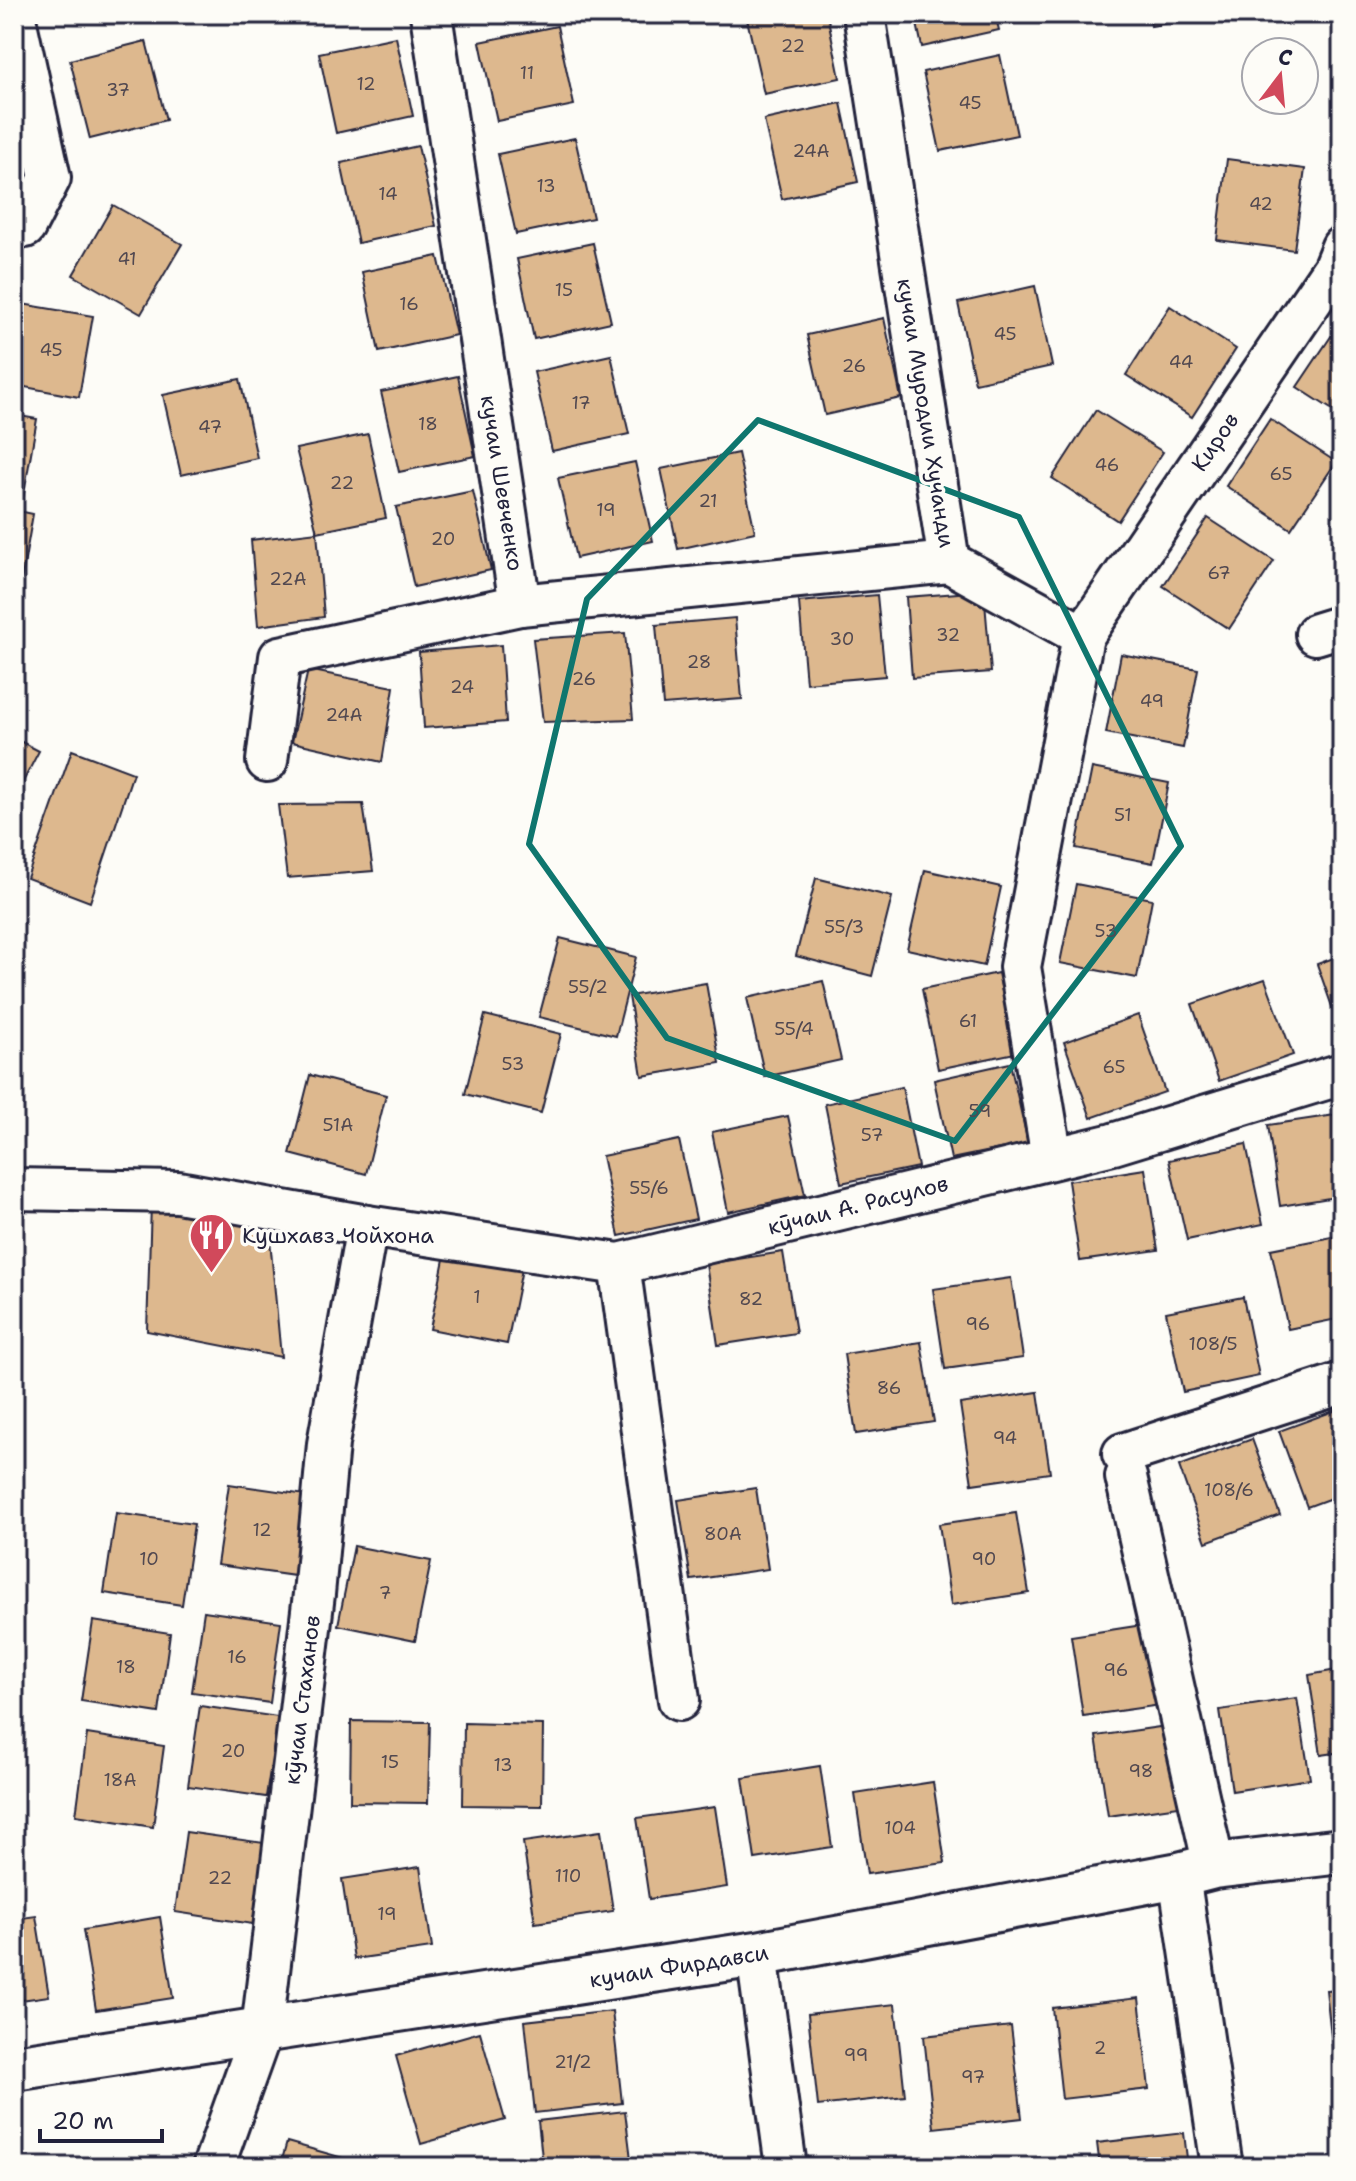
<svg xmlns="http://www.w3.org/2000/svg" width="1356" height="2181" font-family="'Shantell Sans',sans-serif">
<style>
.building{fill:#ddb88e;stroke:#22223b;stroke-width:2}
.lines{fill:none;stroke-linecap:round;stroke-linejoin:round}
.street-casing{stroke:#22223b;stroke-width:46}
.secondary-casing{stroke:#22223b;stroke-width:50}
.street{stroke:#fdfcf7;stroke-width:40}
.secondary{stroke:#fdfcf7;stroke-width:44}
.marked{fill:none;stroke:#0f766e;stroke-width:6;stroke-linejoin:round}
.labels{text-anchor:middle;dominant-baseline:central;stroke-width:7;stroke-linejoin:round;paint-order:stroke}
.number-label{font-size:18px;fill:#514850}
.street-label{font-size:22px;fill:#22223b;stroke:#fdfcf7}
.poi-label{font-size:22px;fill:#22223b;stroke:#fdfcf7;text-anchor:start}
</style>
<rect width="100%" height="100%" fill="#fdfcf7"/>
<filter id="ink" filterUnits="userSpaceOnUse"><feTurbulence type="fractalNoise" baseFrequency=".0125" numOctaves="2"/><feDisplacementMap in="SourceGraphic" scale="16" xChannelSelector="R" yChannelSelector="G"/><feConvolveMatrix kernelMatrix="1 2 1 2 8 2 1 2 1" color-interpolation-filters="sRGB"/></filter>
<g filter="url(#ink)">
<!-- building -->
<g class="building">
<polygon points="827,14 840,78 764,94 746,15"/>
<polygon points="915,14 995,14 999,30 922,47"/>
<polygon points="1149,14 1218,14 1151,26"/>
<polygon points="1241,14 1292,14 1242,23"/>
<polygon points="557,26 574,105 497,121 480,42"/>
<polygon points="396,37 413,116 336,133 319,53"/>
<polygon points="146,41 166,120 90,139 70,60"/>
<polygon points="1000,55 1017,135 940,151 923,72"/>
<polygon points="841,103 858,182 782,199 764,120"/>
<polygon points="575,138 593,218 516,234 498,154"/>
<polygon points="418,146 436,226 358,243 341,163"/>
<polygon points="1227,159 1305,169 1294,250 1217,240"/>
<polygon points="113,205 182,244 141,314 73,275"/>
<polygon points="593,243 611,322 534,339 517,259"/>
<polygon points="438,256 456,335 379,352 362,272"/>
<polygon points="1035,286 1052,366 975,383 958,303"/>
<polygon points="16,303 93,316 79,397 14,385"/>
<polygon points="1170,306 1236,349 1192,417 1126,375"/>
<polygon points="884,318 901,398 825,415 807,335"/>
<polygon points="1342,320 1342,416 1297,387"/>
<polygon points="611,355 629,434 552,451 534,372"/>
<polygon points="458,376 475,456 399,472 381,392"/>
<polygon points="240,379 257,458 181,475 163,395"/>
<polygon points="1096,410 1163,452 1118,521 1052,478"/>
<polygon points="14,415 37,419 23,499 14,497"/>
<polygon points="1270,419 1336,462 1291,529 1226,486"/>
<polygon points="368,434 386,518 317,532 296,449"/>
<polygon points="738,453 755,532 678,549 661,469"/>
<polygon points="635,462 653,541 576,558 558,478"/>
<polygon points="473,491 491,570 414,587 396,507"/>
<polygon points="14,510 33,514 19,594 14,593"/>
<polygon points="1208,518 1274,561 1229,629 1163,586"/>
<polygon points="317,532 324,617 258,626 251,540"/>
<polygon points="984,591 991,672 912,678 906,597"/>
<polygon points="877,595 885,676 806,683 799,602"/>
<polygon points="735,618 742,699 663,705 656,625"/>
<polygon points="625,633 633,719 543,722 533,639"/>
<polygon points="501,645 506,722 424,728 419,652"/>
<polygon points="1121,654 1198,669 1183,748 1106,733"/>
<polygon points="308,670 394,687 382,762 292,742"/>
<polygon points="14,738 39,751 14,799"/>
<polygon points="72,750 133,773 90,902 27,878"/>
<polygon points="1092,768 1169,783 1153,863 1076,848"/>
<polygon points="363,804 373,871 287,878 278,805"/>
<polygon points="925,870 1001,887 984,966 907,949"/>
<polygon points="816,878 892,897 872,976 796,956"/>
<polygon points="1076,884 1152,899 1137,978 1060,963"/>
<polygon points="560,938 636,957 616,1036 539,1017"/>
<polygon points="1342,955 1342,1035 1317,964"/>
<polygon points="998,973 1015,1053 938,1069 922,989"/>
<polygon points="1265,979 1293,1055 1219,1081 1192,1004"/>
<polygon points="823,981 841,1060 765,1077 747,998"/>
<polygon points="706,983 720,1063 642,1076 629,996"/>
<polygon points="485,1015 561,1034 541,1113 465,1094"/>
<polygon points="1138,1015 1165,1092 1091,1118 1064,1042"/>
<polygon points="1010,1063 1028,1143 951,1159 934,1080"/>
<polygon points="14,1074 18,1074 14,1123"/>
<polygon points="310,1075 386,1095 366,1174 290,1154"/>
<polygon points="902,1087 918,1167 841,1183 825,1104"/>
<polygon points="1342,1114 1342,1196 1280,1206 1268,1125"/>
<polygon points="788,1116 805,1195 728,1212 712,1132"/>
<polygon points="679,1140 696,1219 619,1236 602,1156"/>
<polygon points="1246,1144 1263,1224 1187,1240 1169,1160"/>
<polygon points="1145,1169 1158,1250 1080,1261 1068,1181"/>
<polygon points="151,1204 268,1218 281,1357 147,1331"/>
<polygon points="1342,1235 1342,1318 1288,1329 1271,1249"/>
<polygon points="446,1249 523,1264 507,1344 430,1329"/>
<polygon points="783,1252 796,1333 718,1345 706,1264"/>
<polygon points="1011,1278 1023,1358 945,1369 933,1289"/>
<polygon points="1243,1297 1259,1376 1183,1392 1166,1312"/>
<polygon points="921,1342 934,1422 856,1434 844,1354"/>
<polygon points="1038,1392 1050,1473 972,1484 960,1404"/>
<polygon points="1342,1408 1342,1494 1307,1507 1279,1431"/>
<polygon points="1252,1439 1280,1515 1206,1542 1179,1466"/>
<polygon points="229,1484 306,1495 295,1576 217,1565"/>
<polygon points="756,1488 768,1569 691,1580 678,1500"/>
<polygon points="116,1513 194,1524 182,1605 104,1593"/>
<polygon points="1016,1513 1029,1593 951,1605 939,1524"/>
<polygon points="354,1546 431,1561 415,1641 338,1625"/>
<polygon points="204,1611 281,1622 270,1703 192,1692"/>
<polygon points="93,1621 170,1633 159,1713 81,1701"/>
<polygon points="1149,1624 1161,1705 1083,1716 1071,1636"/>
<polygon points="1342,1669 1342,1752 1321,1755 1309,1675"/>
<polygon points="1297,1698 1310,1779 1232,1791 1220,1710"/>
<polygon points="200,1706 278,1717 266,1797 188,1786"/>
<polygon points="351,1721 430,1722 428,1803 350,1802"/>
<polygon points="464,1723 543,1725 542,1806 463,1805"/>
<polygon points="1174,1725 1186,1805 1108,1816 1096,1736"/>
<polygon points="87,1734 164,1746 153,1827 76,1815"/>
<polygon points="820,1766 832,1847 755,1859 743,1778"/>
<polygon points="933,1782 945,1863 867,1874 855,1794"/>
<polygon points="715,1807 727,1887 649,1899 637,1818"/>
<polygon points="601,1831 613,1911 535,1923 523,1842"/>
<polygon points="186,1832 264,1843 253,1924 175,1912"/>
<polygon points="420,1867 432,1948 354,1959 342,1879"/>
<polygon points="36,1916 49,1996 14,2001 14,1919"/>
<polygon points="160,1917 173,1998 96,2010 83,1930"/>
<polygon points="1342,1989 1342,2081 1336,2082 1326,1990"/>
<polygon points="1139,1998 1149,2089 1062,2099 1052,2008"/>
<polygon points="895,2004 905,2096 818,2106 808,2014"/>
<polygon points="612,2011 622,2103 535,2113 525,2021"/>
<polygon points="1011,2026 1022,2118 934,2128 924,2036"/>
<polygon points="480,2032 505,2120 421,2144 396,2056"/>
<polygon points="625,2111 632,2167 543,2167 538,2121"/>
<polygon points="1184,2133 1188,2167 1100,2167 1097,2143"/>
<polygon points="287,2142 371,2166 371,2167 280,2167"/>
</g>
<g class="lines">
<defs>
<g id="street">
<polyline points="14,14 50,178 25,227"/>
<polyline points="864,14 949,562 1083,636 1020,967 1052,1158"/>
<polyline points="520,605 949,562"/>
<polyline points="1316,634 1342,626"/>
<polyline points="1083,636 1333,269 1342,247"/>
<polyline points="267,761 280,657 520,605 431,14"/>
<polyline points="14,1189 178,1192 367,1226 619,1264 1113,1144 1342,1074"/>
<polyline points="619,1264 679,1700"/>
<polyline points="1123,1454 1342,1383"/>
<polyline points="1126,1477 1214,1866"/>
<polyline points="1179,1875 1222,2167"/>
<polyline points="757,1954 786,2167"/>
<polyline points="213,2167 262,2030 314,1594 328,1444 367,1226"/>
</g>
<polyline id="secondary" points="14,2068 757,1954 1179,1875 1214,1866 1342,1851"/>
</defs>
<!-- street casing -->
<use href="#street" class="street-casing"/>
<!-- secondary casing -->
<use href="#secondary" class="secondary-casing"/>
<!-- street -->
<use href="#street" class="street"/>
<!-- secondary -->
<use href="#secondary" class="secondary"/>
</g>
</g>
<!-- marked area -->
<path class="marked" d="M758 420 1019 517 1181 846 955 1141 667 1038 529 844 587 599Z"/>
<!-- icons -->
<defs>
<symbol id="restaurant-pin" viewBox="-11 -11 22 30"><path d="M0 17L-7.5 6A9.5 9.5 0 1 1 7.5 6Z" fill="#d1495b" stroke="#fdfcf7"/><path d="M-5-6h1v4h1v-4h1v4h1v-4h1v5L-1.5 .5V6h-2V.5L-5-1ZM5-6V6H3V1.5H1.5Q1.5-4 5-6Z" fill="#fff"/></symbol>
</defs>
<g fill-rule="evenodd">
<use href="#restaurant-pin" x="186" y="1210" width="51" height="69"/>
</g>
<g class="labels">
<!-- number labels -->
<g class="number-label">
<text x="793" y="46">22</text>
<text x="527" y="73">11</text>
<text x="366" y="84">12</text>
<text x="118" y="90">37</text>
<text x="970" y="103">45</text>
<text x="811" y="151">24А</text>
<text x="546" y="186">13</text>
<text x="388" y="194">14</text>
<text x="1261" y="204">42</text>
<text x="127" y="259">41</text>
<text x="564" y="290">15</text>
<text x="409" y="304">16</text>
<text x="1005" y="334">45</text>
<text x="51" y="350">45</text>
<text x="1181" y="362">44</text>
<text x="854" y="366">26</text>
<text x="581" y="403">17</text>
<text x="428" y="424">18</text>
<text x="210" y="427">47</text>
<text x="1107" y="465">46</text>
<text x="1281" y="474">65</text>
<text x="342" y="483">22</text>
<text x="708" y="501">21</text>
<text x="606" y="510">19</text>
<text x="443" y="539">20</text>
<text x="1219" y="573">67</text>
<text x="288" y="579">22А</text>
<text x="948" y="635">32</text>
<text x="842" y="639">30</text>
<text x="699" y="662">28</text>
<text x="584" y="679">26</text>
<text x="462" y="687">24</text>
<text x="1152" y="701">49</text>
<text x="344" y="715">24А</text>
<text x="1123" y="815">51</text>
<text x="844" y="927">55/3</text>
<text x="1106" y="931">53</text>
<text x="588" y="987">55/2</text>
<text x="968" y="1021">61</text>
<text x="794" y="1029">55/4</text>
<text x="513" y="1064">53</text>
<text x="1114" y="1067">65</text>
<text x="980" y="1111">59</text>
<text x="338" y="1125">51А</text>
<text x="872" y="1135">57</text>
<text x="649" y="1188">55/6</text>
<text x="477" y="1297">1</text>
<text x="751" y="1299">82</text>
<text x="978" y="1324">96</text>
<text x="1213" y="1344">108/5</text>
<text x="889" y="1388">86</text>
<text x="1005" y="1438">94</text>
<text x="1229" y="1490">108/6</text>
<text x="262" y="1530">12</text>
<text x="723" y="1534">80А</text>
<text x="149" y="1559">10</text>
<text x="984" y="1559">90</text>
<text x="385" y="1593">7</text>
<text x="237" y="1657">16</text>
<text x="126" y="1667">18</text>
<text x="1116" y="1670">96</text>
<text x="233" y="1751">20</text>
<text x="390" y="1762">15</text>
<text x="503" y="1765">13</text>
<text x="1141" y="1771">98</text>
<text x="120" y="1780">18А</text>
<text x="900" y="1828">104</text>
<text x="568" y="1876">110</text>
<text x="220" y="1878">22</text>
<text x="387" y="1914">19</text>
<text x="1100" y="2048">2</text>
<text x="856" y="2055">99</text>
<text x="573" y="2062">21/2</text>
<text x="973" y="2077">97</text>
</g>
<!-- street labels -->
<g class="street-label">
<text transform="translate(926 413) rotate(81)">кучаи Муродии Хучанди</text>
<text transform="translate(1215 442) rotate(-56)">Киров</text>
<text transform="translate(502 483) rotate(81)">кучаи Шевченко</text>
<text transform="translate(858 1205) rotate(-14)">кӯчаи А. Расулов</text>
<text transform="translate(302 1700) rotate(-83)">кӯчаи Стаханов</text>
<text transform="translate(679 1966) rotate(-9)">кучаи Фирдавси</text>
</g>
<!-- poi labels -->
<g class="poi-label">
<text x="242" y="1235">Кушхавз Чойхона</text>
</g>
</g>
<!-- margin -->
<rect width="1356" height="2181" fill="none" stroke="#fdfcf7" stroke-width="48"/>
<rect x="24" y="24" width="1308" height="2133" fill="none" stroke="#22223b" stroke-width="3" filter="url(#ink)"/>
<!-- north arrow -->
<g transform="translate(1280 76) rotate(16)"><circle r="38" fill="#fdfcf7" stroke="#a5a5ac" stroke-width="2"/>
<path d="M0-6L14 30L0 20L-14 30Z" fill="#d1495b"/>
<text y="-12" font-size="22" font-weight="bold" text-anchor="middle" fill="#22223b">С</text>
</g>
<!-- scale -->
<path d="M40 2129v12h122v-12" fill="none" stroke="#22223b" stroke-width="4"/>
<text x="52" y="2129" font-size="24" fill="#22223b" stroke="#fdfcf7" stroke-width="6" paint-order="stroke">20 m</text>
</svg>
